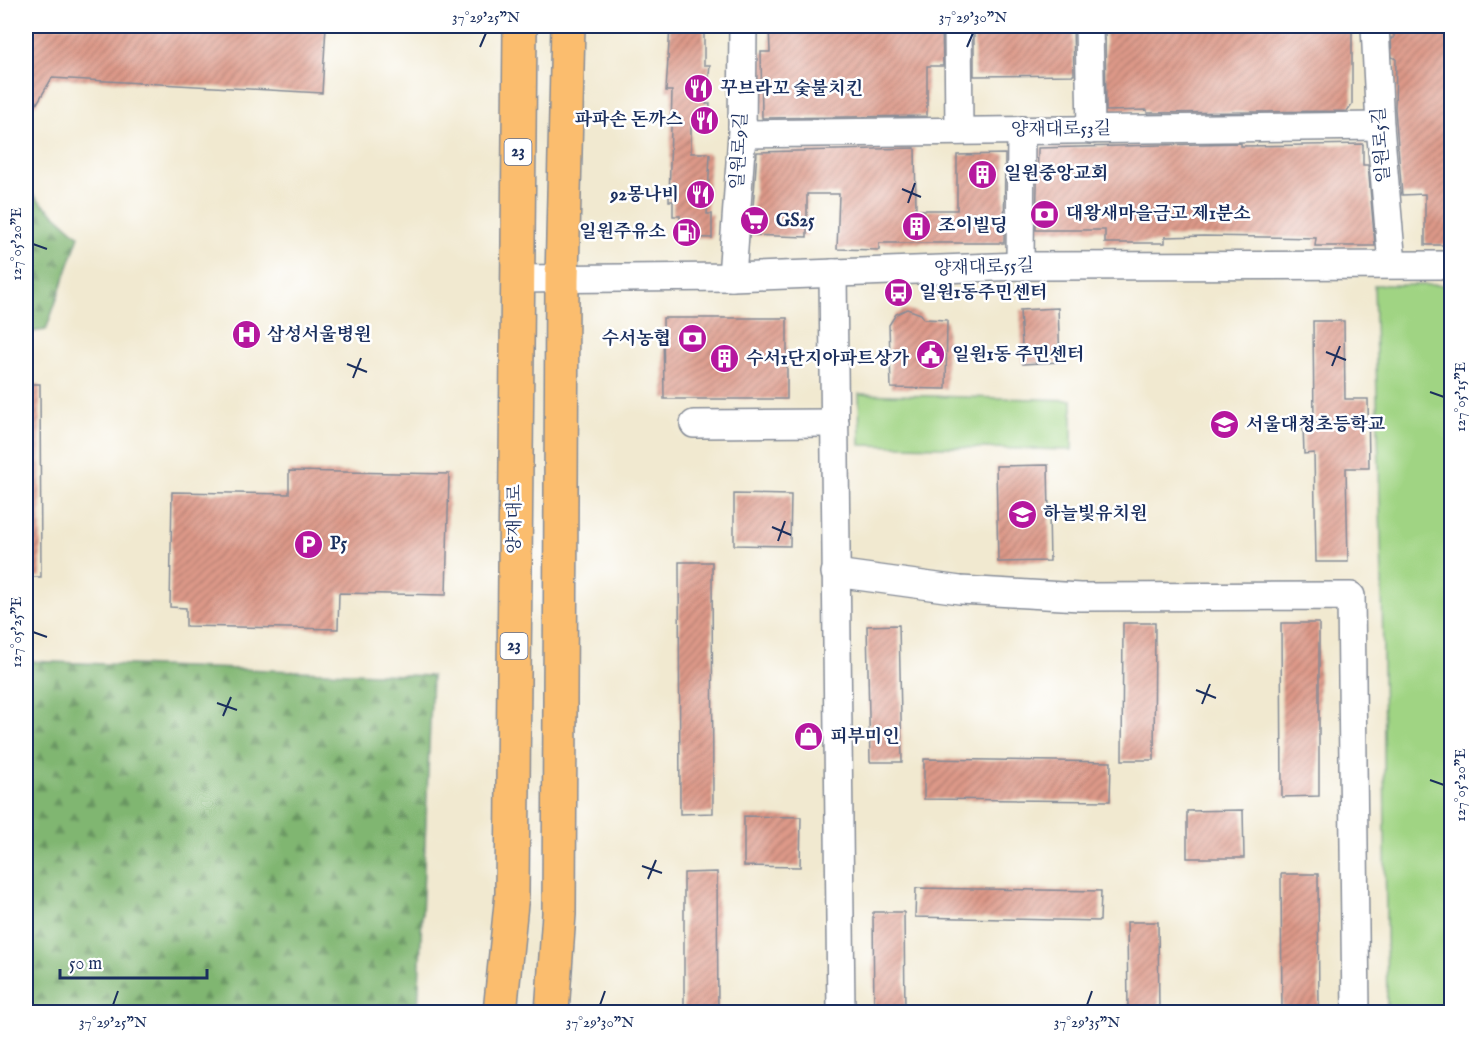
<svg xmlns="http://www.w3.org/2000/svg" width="1477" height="1038" font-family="'IM FELL English','Noto Serif KR',serif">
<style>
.green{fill:#a0d483;stroke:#5e8270;stroke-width:1.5}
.forest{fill:url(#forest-firs);stroke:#4e7268;stroke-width:1.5}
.building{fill:url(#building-hatch)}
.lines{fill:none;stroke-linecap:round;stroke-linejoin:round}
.minor-casing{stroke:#868c97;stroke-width:30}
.major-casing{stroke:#868c97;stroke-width:36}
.minor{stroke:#fff;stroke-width:27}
.major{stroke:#fbbd6e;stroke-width:33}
.ticks{fill:none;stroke:#1b2f5e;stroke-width:2}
.labels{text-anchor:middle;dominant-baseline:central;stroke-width:5;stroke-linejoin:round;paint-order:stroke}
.shield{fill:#fff;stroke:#5f6d8e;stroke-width:1.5}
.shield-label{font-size:16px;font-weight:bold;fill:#1b2f5e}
.poi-label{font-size:18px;font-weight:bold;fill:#1b2f5e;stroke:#fff;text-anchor:start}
.street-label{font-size:18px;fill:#1b2f5e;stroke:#fff}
.neatline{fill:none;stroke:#1b2f5e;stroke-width:2}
.ticks-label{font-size:15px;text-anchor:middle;fill:#1b2f5e}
</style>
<defs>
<pattern id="forest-firs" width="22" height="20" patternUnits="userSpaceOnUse" patternTransform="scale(1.5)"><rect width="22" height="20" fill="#80b671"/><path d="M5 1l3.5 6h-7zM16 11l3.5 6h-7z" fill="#689460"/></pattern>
<pattern id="building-hatch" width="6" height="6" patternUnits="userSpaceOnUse" patternTransform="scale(1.5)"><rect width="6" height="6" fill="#d98"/><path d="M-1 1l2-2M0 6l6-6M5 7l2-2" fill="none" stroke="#b27d72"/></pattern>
</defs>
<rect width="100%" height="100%" fill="#fff"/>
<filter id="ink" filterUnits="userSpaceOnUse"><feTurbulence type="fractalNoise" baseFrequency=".0167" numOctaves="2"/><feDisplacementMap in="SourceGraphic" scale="12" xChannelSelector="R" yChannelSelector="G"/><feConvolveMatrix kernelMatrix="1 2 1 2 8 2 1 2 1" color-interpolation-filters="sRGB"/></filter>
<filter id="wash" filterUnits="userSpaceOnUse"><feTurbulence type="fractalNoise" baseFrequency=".008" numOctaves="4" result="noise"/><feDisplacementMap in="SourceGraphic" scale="24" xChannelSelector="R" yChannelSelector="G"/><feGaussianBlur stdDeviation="1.35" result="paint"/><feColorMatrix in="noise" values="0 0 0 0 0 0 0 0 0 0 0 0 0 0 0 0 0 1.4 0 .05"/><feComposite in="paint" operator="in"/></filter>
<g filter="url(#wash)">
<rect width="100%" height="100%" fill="#f1e9d0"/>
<!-- green -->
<g class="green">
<polygon points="1374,285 1451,285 1451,1012 1387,1012 1382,579"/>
<polygon points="859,394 1072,400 1072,450 860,445"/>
</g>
<!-- forest -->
<g class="forest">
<polygon points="26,189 79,236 46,330 26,333"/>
<polygon points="26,661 432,676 418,1012 26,1012"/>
</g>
<g id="blocks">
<!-- building -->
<g class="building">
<polygon points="26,26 326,26 322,93 52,78 36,105 26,100"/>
<polygon points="670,26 704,26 704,65 710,65 706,104 710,104 708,124 691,125 691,153 707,153 710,155 707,214 712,214 712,238 680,237 680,216 673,216 673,201 669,201 672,91 666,91"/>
<polygon points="769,26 942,26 943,66 927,66 927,116 762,118 761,52 770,52"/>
<polygon points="974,26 1073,26 1074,75 974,76"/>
<polygon points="1105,26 1352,26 1352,104 1347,111 1147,113 1147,110 1106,111"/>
<polygon points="1394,26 1433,26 1433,32 1452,32 1452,245 1425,245 1425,194 1402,195 1395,109 1396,59 1392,57 1391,38 1394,38"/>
<polygon points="1241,143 1241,146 1363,144 1363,165 1368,165 1375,246 1315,246 1316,238 1204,236 1165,237 1165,243 1105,243 1105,230 1036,230 1038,148"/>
<polygon points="915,148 916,210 957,210 957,155 1005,154 1004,243 879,243 879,250 837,249 839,194 807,194 807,237 751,235 757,152"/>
<polygon points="1058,308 1060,362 1023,364 1020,310"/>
<polygon points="907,309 921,314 924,319 947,320 946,389 891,388 889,325 896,314"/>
<polygon points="663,318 787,318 787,399 664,399"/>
<polygon points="1313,321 1344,321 1345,399 1368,399 1369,468 1346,468 1348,562 1316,562 1314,453 1304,454 1303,426 1314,426"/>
<polygon points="26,384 40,384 41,577 26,577"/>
<polygon points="1048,465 1050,561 998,562 996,466"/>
<polygon points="289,471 449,474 446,595 339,593 338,629 186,626 186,608 170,607 172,492 289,494"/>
<polygon points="734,494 791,495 790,546 734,545"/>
<polygon points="679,562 712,562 713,813 680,814"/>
<polygon points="1123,623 1155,623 1154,760 1122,760"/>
<polygon points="1281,623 1319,623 1319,796 1282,797"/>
<polygon points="899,625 902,762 870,762 867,626"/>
<polygon points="924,759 1111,762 1110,801 924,799"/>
<polygon points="1243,810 1244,858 1187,858 1187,811"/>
<polygon points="744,816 801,817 800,867 744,866"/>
<polygon points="717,872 718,1012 684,1012 684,873"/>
<polygon points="1281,874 1318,874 1319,1012 1282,1012"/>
<polygon points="916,888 1101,891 1100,921 915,917"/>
<polygon points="873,912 904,912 905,1012 874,1012"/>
<polygon points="1127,922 1158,922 1159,1012 1128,1012"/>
</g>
</g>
</g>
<g filter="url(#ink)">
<use href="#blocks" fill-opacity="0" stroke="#868c97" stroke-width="1.5"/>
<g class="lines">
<defs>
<g id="minor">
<polyline points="958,26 959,131"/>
<polyline points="1089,26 1091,130"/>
<polyline points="1375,26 1380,126 1392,264"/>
<polyline points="742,134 1380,126"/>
<polyline points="1020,266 1021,130"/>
<polyline points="833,273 841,1012"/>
<polyline points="732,277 742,134 743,26"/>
<polyline points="516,279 732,277 1020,266 1452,265"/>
<polyline points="694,424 835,423"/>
<polyline points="835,573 960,590 1080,597 1351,596 1356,1012"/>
</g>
<g id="major">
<polyline points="500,1012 512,894 520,26"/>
<polyline points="552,1012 559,914 562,279 568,26"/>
</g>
</defs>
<!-- minor casing -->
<use href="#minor" class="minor-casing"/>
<!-- major casing -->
<use href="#major" class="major-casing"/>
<!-- minor -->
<use href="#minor" class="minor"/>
<!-- major -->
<use href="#major" class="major"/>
</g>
</g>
<!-- ticks -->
<path class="ticks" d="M480 47 486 33M967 47 973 33M902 189 921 197M908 203 915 183M33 244 47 249M1326 352 1346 360M347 364 367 372M1332 366 1340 346M353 378 361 358M1430 392 1444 397M772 527 791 535M778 541 785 521M33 632 47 637M1196 690 1216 698M217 703 237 710M1202 704 1210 684M223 716 231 697M1430 780 1444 785M642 866 662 873M648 879 656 860M113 1005 118 991M600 1005 605 991M1087 1005 1092 991"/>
<!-- icons -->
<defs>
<symbol id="restaurant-disc" viewBox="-11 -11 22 22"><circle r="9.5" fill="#b5179e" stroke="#fff"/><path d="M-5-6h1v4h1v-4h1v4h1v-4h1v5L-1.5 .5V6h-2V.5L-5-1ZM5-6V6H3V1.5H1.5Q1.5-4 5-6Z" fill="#fff"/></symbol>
<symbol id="building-disc" viewBox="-11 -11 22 22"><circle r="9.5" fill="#b5179e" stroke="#fff"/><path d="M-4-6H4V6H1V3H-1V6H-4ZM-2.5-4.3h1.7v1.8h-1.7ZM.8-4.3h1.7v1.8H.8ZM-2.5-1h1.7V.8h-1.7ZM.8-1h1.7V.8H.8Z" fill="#fff"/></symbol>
<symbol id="bank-disc" viewBox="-11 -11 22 22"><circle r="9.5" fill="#b5179e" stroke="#fff"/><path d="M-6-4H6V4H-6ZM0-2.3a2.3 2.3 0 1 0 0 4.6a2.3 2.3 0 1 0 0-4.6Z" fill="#fff"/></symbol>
<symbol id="supermarket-disc" viewBox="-11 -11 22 22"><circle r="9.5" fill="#b5179e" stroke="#fff"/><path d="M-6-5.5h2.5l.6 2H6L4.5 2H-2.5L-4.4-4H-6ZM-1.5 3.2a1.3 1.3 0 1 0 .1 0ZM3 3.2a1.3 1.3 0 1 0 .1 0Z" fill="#fff"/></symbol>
<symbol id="fuel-disc" viewBox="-11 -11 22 22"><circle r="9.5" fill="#b5179e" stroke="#fff"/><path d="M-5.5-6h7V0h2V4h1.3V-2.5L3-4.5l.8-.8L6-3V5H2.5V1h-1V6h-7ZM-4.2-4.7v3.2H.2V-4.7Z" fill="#fff"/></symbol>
<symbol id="bus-disc" viewBox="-11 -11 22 22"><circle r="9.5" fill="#b5179e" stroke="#fff"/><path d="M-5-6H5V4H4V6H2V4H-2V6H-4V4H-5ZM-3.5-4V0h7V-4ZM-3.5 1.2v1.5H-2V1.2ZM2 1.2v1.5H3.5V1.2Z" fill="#fff"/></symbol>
<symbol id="hospital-disc" viewBox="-11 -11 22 22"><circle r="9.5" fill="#b5179e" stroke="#fff"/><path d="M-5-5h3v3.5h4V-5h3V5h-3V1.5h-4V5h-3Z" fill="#fff"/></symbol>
<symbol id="civic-disc" viewBox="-11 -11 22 22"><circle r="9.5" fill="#b5179e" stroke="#fff"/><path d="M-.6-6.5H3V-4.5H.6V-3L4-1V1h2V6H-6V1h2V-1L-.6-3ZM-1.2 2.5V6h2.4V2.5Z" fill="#fff"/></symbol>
<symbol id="school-disc" viewBox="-11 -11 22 22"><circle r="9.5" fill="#b5179e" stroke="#fff"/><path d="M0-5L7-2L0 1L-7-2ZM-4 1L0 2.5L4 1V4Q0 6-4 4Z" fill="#fff"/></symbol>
<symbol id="parking-disc" viewBox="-11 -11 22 22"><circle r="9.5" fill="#b5179e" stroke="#fff"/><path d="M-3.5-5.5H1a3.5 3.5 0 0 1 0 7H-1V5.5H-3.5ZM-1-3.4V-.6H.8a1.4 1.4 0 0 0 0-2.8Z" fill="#fff"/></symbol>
<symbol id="shop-disc" viewBox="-11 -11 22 22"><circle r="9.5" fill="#b5179e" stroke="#fff"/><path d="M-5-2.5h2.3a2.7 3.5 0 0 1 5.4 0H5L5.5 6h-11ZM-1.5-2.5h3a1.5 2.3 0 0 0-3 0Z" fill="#fff"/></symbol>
</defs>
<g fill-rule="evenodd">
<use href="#restaurant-disc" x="682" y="72" width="33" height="33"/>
<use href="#restaurant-disc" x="688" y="104" width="33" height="33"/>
<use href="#building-disc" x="966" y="158" width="33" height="33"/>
<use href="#restaurant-disc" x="684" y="178" width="33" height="33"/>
<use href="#bank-disc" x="1028" y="198" width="33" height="33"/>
<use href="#supermarket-disc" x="738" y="204" width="33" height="33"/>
<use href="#building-disc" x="900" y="210" width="33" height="33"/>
<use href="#fuel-disc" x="670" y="216" width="33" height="33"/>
<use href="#bus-disc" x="882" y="276" width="33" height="33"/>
<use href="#hospital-disc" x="230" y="318" width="33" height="33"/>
<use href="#bank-disc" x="676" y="322" width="33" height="33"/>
<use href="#civic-disc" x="914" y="338" width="33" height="33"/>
<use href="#building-disc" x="708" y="342" width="33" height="33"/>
<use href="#school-disc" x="1208" y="408" width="33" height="33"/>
<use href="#school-disc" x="1006" y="498" width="33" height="33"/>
<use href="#parking-disc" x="292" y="528" width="33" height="33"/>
<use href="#shop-disc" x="792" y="720" width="33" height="33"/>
</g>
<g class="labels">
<!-- shield labels -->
<g class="shield">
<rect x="504.5" y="139" width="27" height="26" rx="4.5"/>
<rect x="500.5" y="633" width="27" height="26" rx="4.5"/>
</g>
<g class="shield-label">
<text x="518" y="152">23</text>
<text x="514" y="646">23</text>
</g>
<!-- poi labels -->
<g class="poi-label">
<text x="720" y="89">꾸브라꼬 숯불치킨</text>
<text x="683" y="120" text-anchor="end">파파손 돈까스</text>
<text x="1004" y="174">일원중앙교회</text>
<text x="679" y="195" text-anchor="end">92몽나비</text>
<text x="1066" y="214">대왕새마을금고 제1분소</text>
<text x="776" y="221">GS25</text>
<text x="938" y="226">조이빌딩</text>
<text x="666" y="232" text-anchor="end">일원주유소</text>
<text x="919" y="293">일원1동주민센터</text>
<text x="267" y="335">삼성서울병원</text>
<text x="671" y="339" text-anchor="end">수서농협</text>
<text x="952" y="355">일원1동 주민센터</text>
<text x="746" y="359">수서1단지아파트상가</text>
<text x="1246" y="425">서울대청초등학교</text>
<text x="1043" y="514">하늘빛유치원</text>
<text x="330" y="544">P5</text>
<text x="830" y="737">피부미인</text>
</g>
<!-- street labels -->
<g class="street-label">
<text transform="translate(1061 130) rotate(-1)">양재대로53길</text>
<text transform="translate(1382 145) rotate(-94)">일원로5길</text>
<text transform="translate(740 151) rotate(-87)">일원로9길</text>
<text transform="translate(984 268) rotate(-2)">양재대로55길</text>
<text transform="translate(515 519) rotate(-90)">양재대로</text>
</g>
</g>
<!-- margin -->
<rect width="1477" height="1038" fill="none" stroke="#fff" stroke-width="66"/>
<!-- scale -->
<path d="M60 969v9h147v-9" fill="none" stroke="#1b2f5e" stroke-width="3"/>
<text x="69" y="969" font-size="18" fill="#1b2f5e" stroke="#ffffff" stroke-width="4.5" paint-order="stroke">50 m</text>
<rect x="33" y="33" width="1411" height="972" class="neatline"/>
<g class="ticks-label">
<text x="486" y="22">37°29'25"N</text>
<text x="973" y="22">37°29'30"N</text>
<text transform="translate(16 244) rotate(-90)" y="5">127°05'20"E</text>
<text transform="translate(1460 397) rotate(-90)" y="5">127°05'15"E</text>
<text transform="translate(16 632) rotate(-90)" y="5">127°05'25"E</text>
<text transform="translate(1460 785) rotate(-90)" y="5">127°05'20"E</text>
<text x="113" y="1027">37°29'25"N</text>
<text x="600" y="1027">37°29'30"N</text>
<text x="1087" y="1027">37°29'35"N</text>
</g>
</svg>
